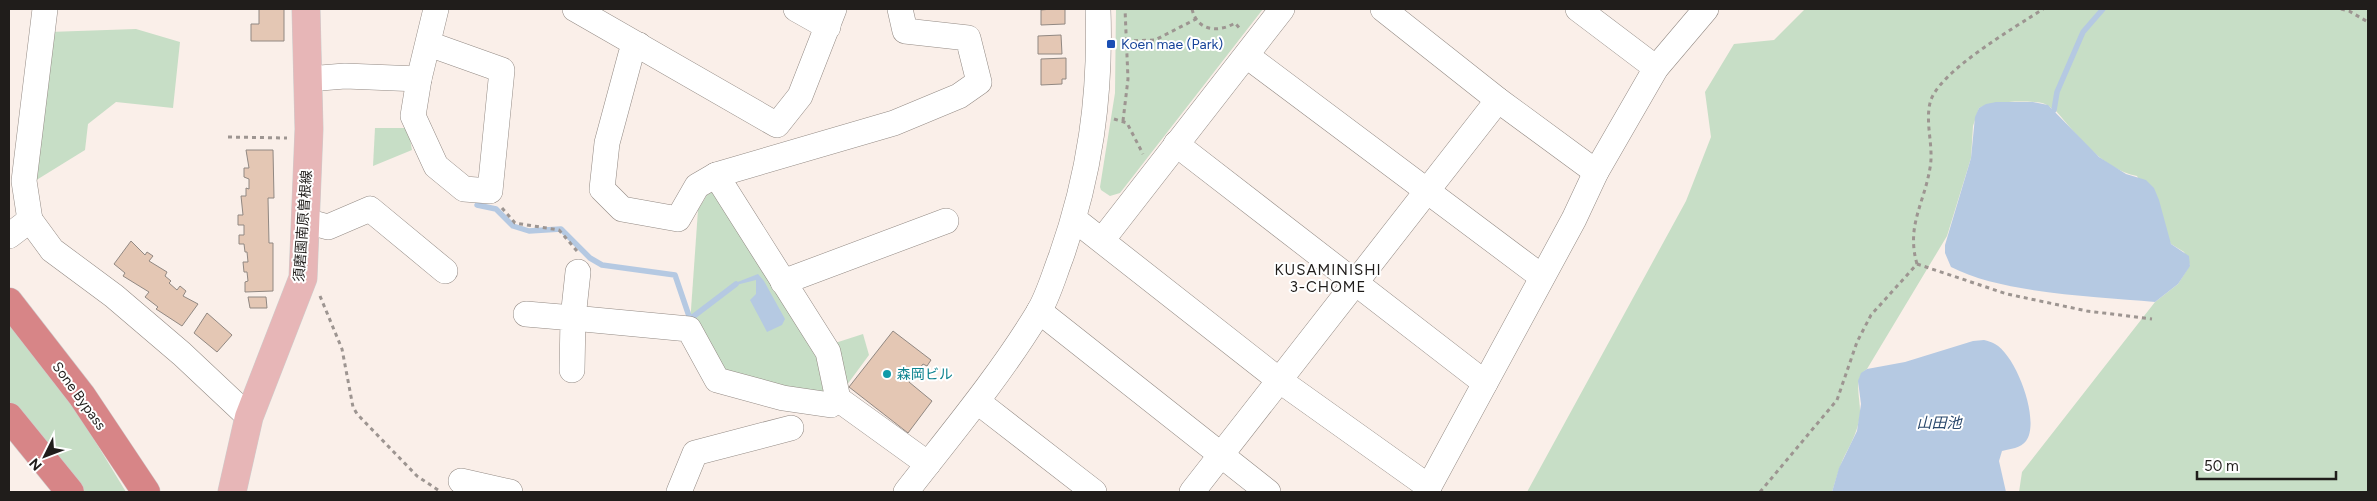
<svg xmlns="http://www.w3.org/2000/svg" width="2377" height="501" font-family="Figtree,'Noto Sans JP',sans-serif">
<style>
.green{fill:#c7dec6}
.water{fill:#b5c9e2}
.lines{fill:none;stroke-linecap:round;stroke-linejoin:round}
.stream{stroke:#b5c9e2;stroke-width:5.5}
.building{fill:#e4c7b4;stroke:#918882}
.minor-casing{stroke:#938a84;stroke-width:26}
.major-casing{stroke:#cecdcd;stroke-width:29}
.highway-casing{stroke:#cecdcd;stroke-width:29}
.path{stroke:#9d9591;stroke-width:3;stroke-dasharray:4 4;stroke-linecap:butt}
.minor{stroke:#fff;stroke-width:25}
.major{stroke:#e7b6b7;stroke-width:28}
.highway{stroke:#d78587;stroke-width:28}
.transit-dot{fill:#1a4fb4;stroke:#fff;stroke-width:2}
.culture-dot{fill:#0f9aa8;stroke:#fff;stroke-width:2}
.labels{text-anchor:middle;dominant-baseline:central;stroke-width:4;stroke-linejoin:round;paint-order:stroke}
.transit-label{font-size:14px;fill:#164399;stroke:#fff;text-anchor:start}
.street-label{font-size:14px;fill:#201d1b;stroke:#fff}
.culture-label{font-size:14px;fill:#0d838f;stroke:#fff;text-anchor:start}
.neighbourhood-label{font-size:15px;letter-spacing:1px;fill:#201d1b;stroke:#fff}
.water-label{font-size:15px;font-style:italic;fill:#2a486c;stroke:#fff}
</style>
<rect width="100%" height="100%" fill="#faefe9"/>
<!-- green -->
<g class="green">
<polygon points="1116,9 1263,9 1120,193 1110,196 1101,190 1100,187 1115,93"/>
<path d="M1805 9H2368V492H2019L2022 472 2155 302 2178 284 2190 265 2184 252 2171 244 2137 176C2102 169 2078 136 2056 111 2051 108 2047 104 2042 103 2028 100 1990 101 1979 108L1973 126 1971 158 1947 236 1867 369C1852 379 1861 398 1860 415 1858 430 1852 442 1845 455 1839 467 1836 480 1832 492H1527L1686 201 1711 137 1705 92 1734 44 1774 40Z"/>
<polygon points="136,29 180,42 173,108 116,102 88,124 85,150 30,184 49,32"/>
<polygon points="375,128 408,128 412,150 373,166"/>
<polygon points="716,190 815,350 825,399 722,377 690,324 698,210 707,195"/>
<polygon points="9,321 72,403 126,492 85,492 9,401"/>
<polygon points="863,334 869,355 841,393 832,344"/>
</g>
<!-- water -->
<g class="water">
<path d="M1996 102H2033L2048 105 2099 157 2126 174 2146 180 2154 188 2159 200 2171 244 2189 256 2190 266 2178 284 2155 302C2095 296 2003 294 1951 267L1945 253V245L1971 158 1975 117 1979 108 1986 104Z"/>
<polygon points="758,274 764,281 785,319 782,325 767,332 750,300 756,294 756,280 736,285 735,283"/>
<path d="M1984 340C1988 341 1992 342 1995 344 2016 355 2041 421 2026 441 2021 448 2010 449 2002 451L1999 461 2006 492H1832L1839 468 1857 431 1861 404 1858 381 1861 373 1867 369 1905 362 1973 341Z"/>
</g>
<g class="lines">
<!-- stream -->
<g class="stream">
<polyline points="2054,110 2057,92 2083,32 2103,9"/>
<polyline points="477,205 496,209 513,226 529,231 561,229 590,258 602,265 675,275 690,319 736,284"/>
</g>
</g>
<!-- building -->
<g class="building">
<polygon points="259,9 284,9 284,41 251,41 251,24 259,24"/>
<polygon points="1052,9 1065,9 1065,24 1041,25 1041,10"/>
<polygon points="1061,35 1062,54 1038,54 1038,36"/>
<polygon points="1066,58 1066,79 1062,79 1062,84 1041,85 1041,59"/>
<polygon points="246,150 273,150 274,198 268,198 269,243 273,243 273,291 245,292 245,282 248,281 247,272 244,272 243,262 248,262 247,252 245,252 244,244 239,244 239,235 244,235 244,225 238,225 238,215 243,215 241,196 246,196 246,188 249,189 249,179 244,177 244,168 249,168"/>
<polygon points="131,241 145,255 147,252 153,256 149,261 167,272 165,276 171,281 169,283 177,290 180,286 186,291 183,296 198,304 182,326 156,309 158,307 145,297 149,292 123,276 125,273 114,264"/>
<polygon points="248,297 266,297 267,308 250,308"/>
<polygon points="207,313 232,335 217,352 194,333"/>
<polygon points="893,331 931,360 927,366 923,364 909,382 932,401 908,433 849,387"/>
</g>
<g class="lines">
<defs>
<g id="minor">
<polyline points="575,9 777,125 800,96 834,9"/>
<polyline points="796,9 828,27"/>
<polyline points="900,9 905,31 968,38 979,82 959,96 894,123 716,175 828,352 838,399 928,464"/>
<polyline points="1383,9 1498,100 1596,172"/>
<polyline points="1578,9 1656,68"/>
<polyline points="429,44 502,70 490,191 464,189 436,166 413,116 419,79 436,9"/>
<polyline points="639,45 631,54 607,143 602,189 622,209 678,219 697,186 716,175"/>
<polyline points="1247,56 1542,277"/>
<polyline points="308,79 345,76 419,79"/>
<polyline points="1176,144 1485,383"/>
<polyline points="1074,219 1279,380 1429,487"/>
<polyline points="30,220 24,181 45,9"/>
<polyline points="306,221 328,227 370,209 445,271"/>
<polyline points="9,236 30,220 52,250 114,296 182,354 249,417"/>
<polyline points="1103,239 1282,9"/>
<polyline points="578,272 573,318 689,329 717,380 783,398 831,405 838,399"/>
<polyline points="783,282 946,221"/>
<polyline points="1039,311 1268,492"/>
<polyline points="526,314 573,318 572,370"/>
<polyline points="978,402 1094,492"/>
<polyline points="461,481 510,492"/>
<polyline points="679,492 695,453 791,428"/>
<path d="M906 492C951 434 999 377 1038 313 1048 297 1054 275 1061 257 1090 175 1101 96 1098 9"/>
<polyline points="1192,492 1498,100"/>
<polyline points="1426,492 1574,219 1596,172 1656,68 1706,9"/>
</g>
<polyline id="major" points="232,492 249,417 303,278 309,129 306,9"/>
<g id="highway">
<polyline points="9,302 82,396 146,492"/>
<polyline points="9,417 70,492"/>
</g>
</defs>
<!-- minor casing -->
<use href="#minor" class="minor-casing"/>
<!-- major casing -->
<use href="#major" class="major-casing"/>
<!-- highway casing -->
<use href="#highway" class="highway-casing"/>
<!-- path -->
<g class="path">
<path d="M1192 9C1197 31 1218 33 1235 23L1241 30"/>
<polyline points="2341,9 2349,11 2368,22"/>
<polyline points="1126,41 1155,40 1196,19"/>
<polyline points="1114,119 1127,123 1143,154"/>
<polyline points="1123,121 1128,79 1125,9"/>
<polyline points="228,137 287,138"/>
<polyline points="502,208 515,223 559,230 577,251"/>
<path d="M1917 264C1906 226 1924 204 1930 168 1934 147 1925 124 1930 103 1937 72 2016 27 2043 9"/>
<polyline points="1917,264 2007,294 2087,311 2152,319"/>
<polyline points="320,296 342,349 353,407 357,414 417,476 441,492"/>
<polyline points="1760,492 1837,400 1857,342 1871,315 1917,264"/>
</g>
<!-- minor -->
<use href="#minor" class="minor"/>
<!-- major -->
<use href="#major" class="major"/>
<!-- highway -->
<use href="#highway" class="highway"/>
</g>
<!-- markers -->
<rect class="transit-dot" x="1106" y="39" width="10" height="10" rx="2.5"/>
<circle class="culture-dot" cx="887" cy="374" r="5"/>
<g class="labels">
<!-- transit labels -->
<g class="transit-label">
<text x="1121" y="44">Koen mae (Park)</text>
</g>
<!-- street labels -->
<g class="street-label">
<text transform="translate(303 226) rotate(-86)">須磨園南原曽根線</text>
<text transform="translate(79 396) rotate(54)">Sone Bypass</text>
</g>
<!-- culture labels -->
<g class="culture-label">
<text x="897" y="374">森岡ビル</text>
</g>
<!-- neighbourhood labels -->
<g class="neighbourhood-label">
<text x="1328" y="270">KUSAMINISHI<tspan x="1328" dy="17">3-CHOME</tspan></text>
</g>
<!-- water labels -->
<g class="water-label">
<text x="1939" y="423">山田池</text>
</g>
</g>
<!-- border -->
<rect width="2377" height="501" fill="none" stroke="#201d1b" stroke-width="20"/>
<!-- north arrow -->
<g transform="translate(45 456) rotate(228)" stroke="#ffffff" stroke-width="4" paint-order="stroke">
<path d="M0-4L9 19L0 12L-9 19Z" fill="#201d1b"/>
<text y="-8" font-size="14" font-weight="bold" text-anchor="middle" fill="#201d1b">N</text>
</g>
<!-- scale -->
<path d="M2197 471v8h139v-8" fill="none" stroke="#201d1b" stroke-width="2.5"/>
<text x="2204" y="471" font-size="15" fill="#201d1b" stroke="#ffffff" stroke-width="4" paint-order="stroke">50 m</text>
</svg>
